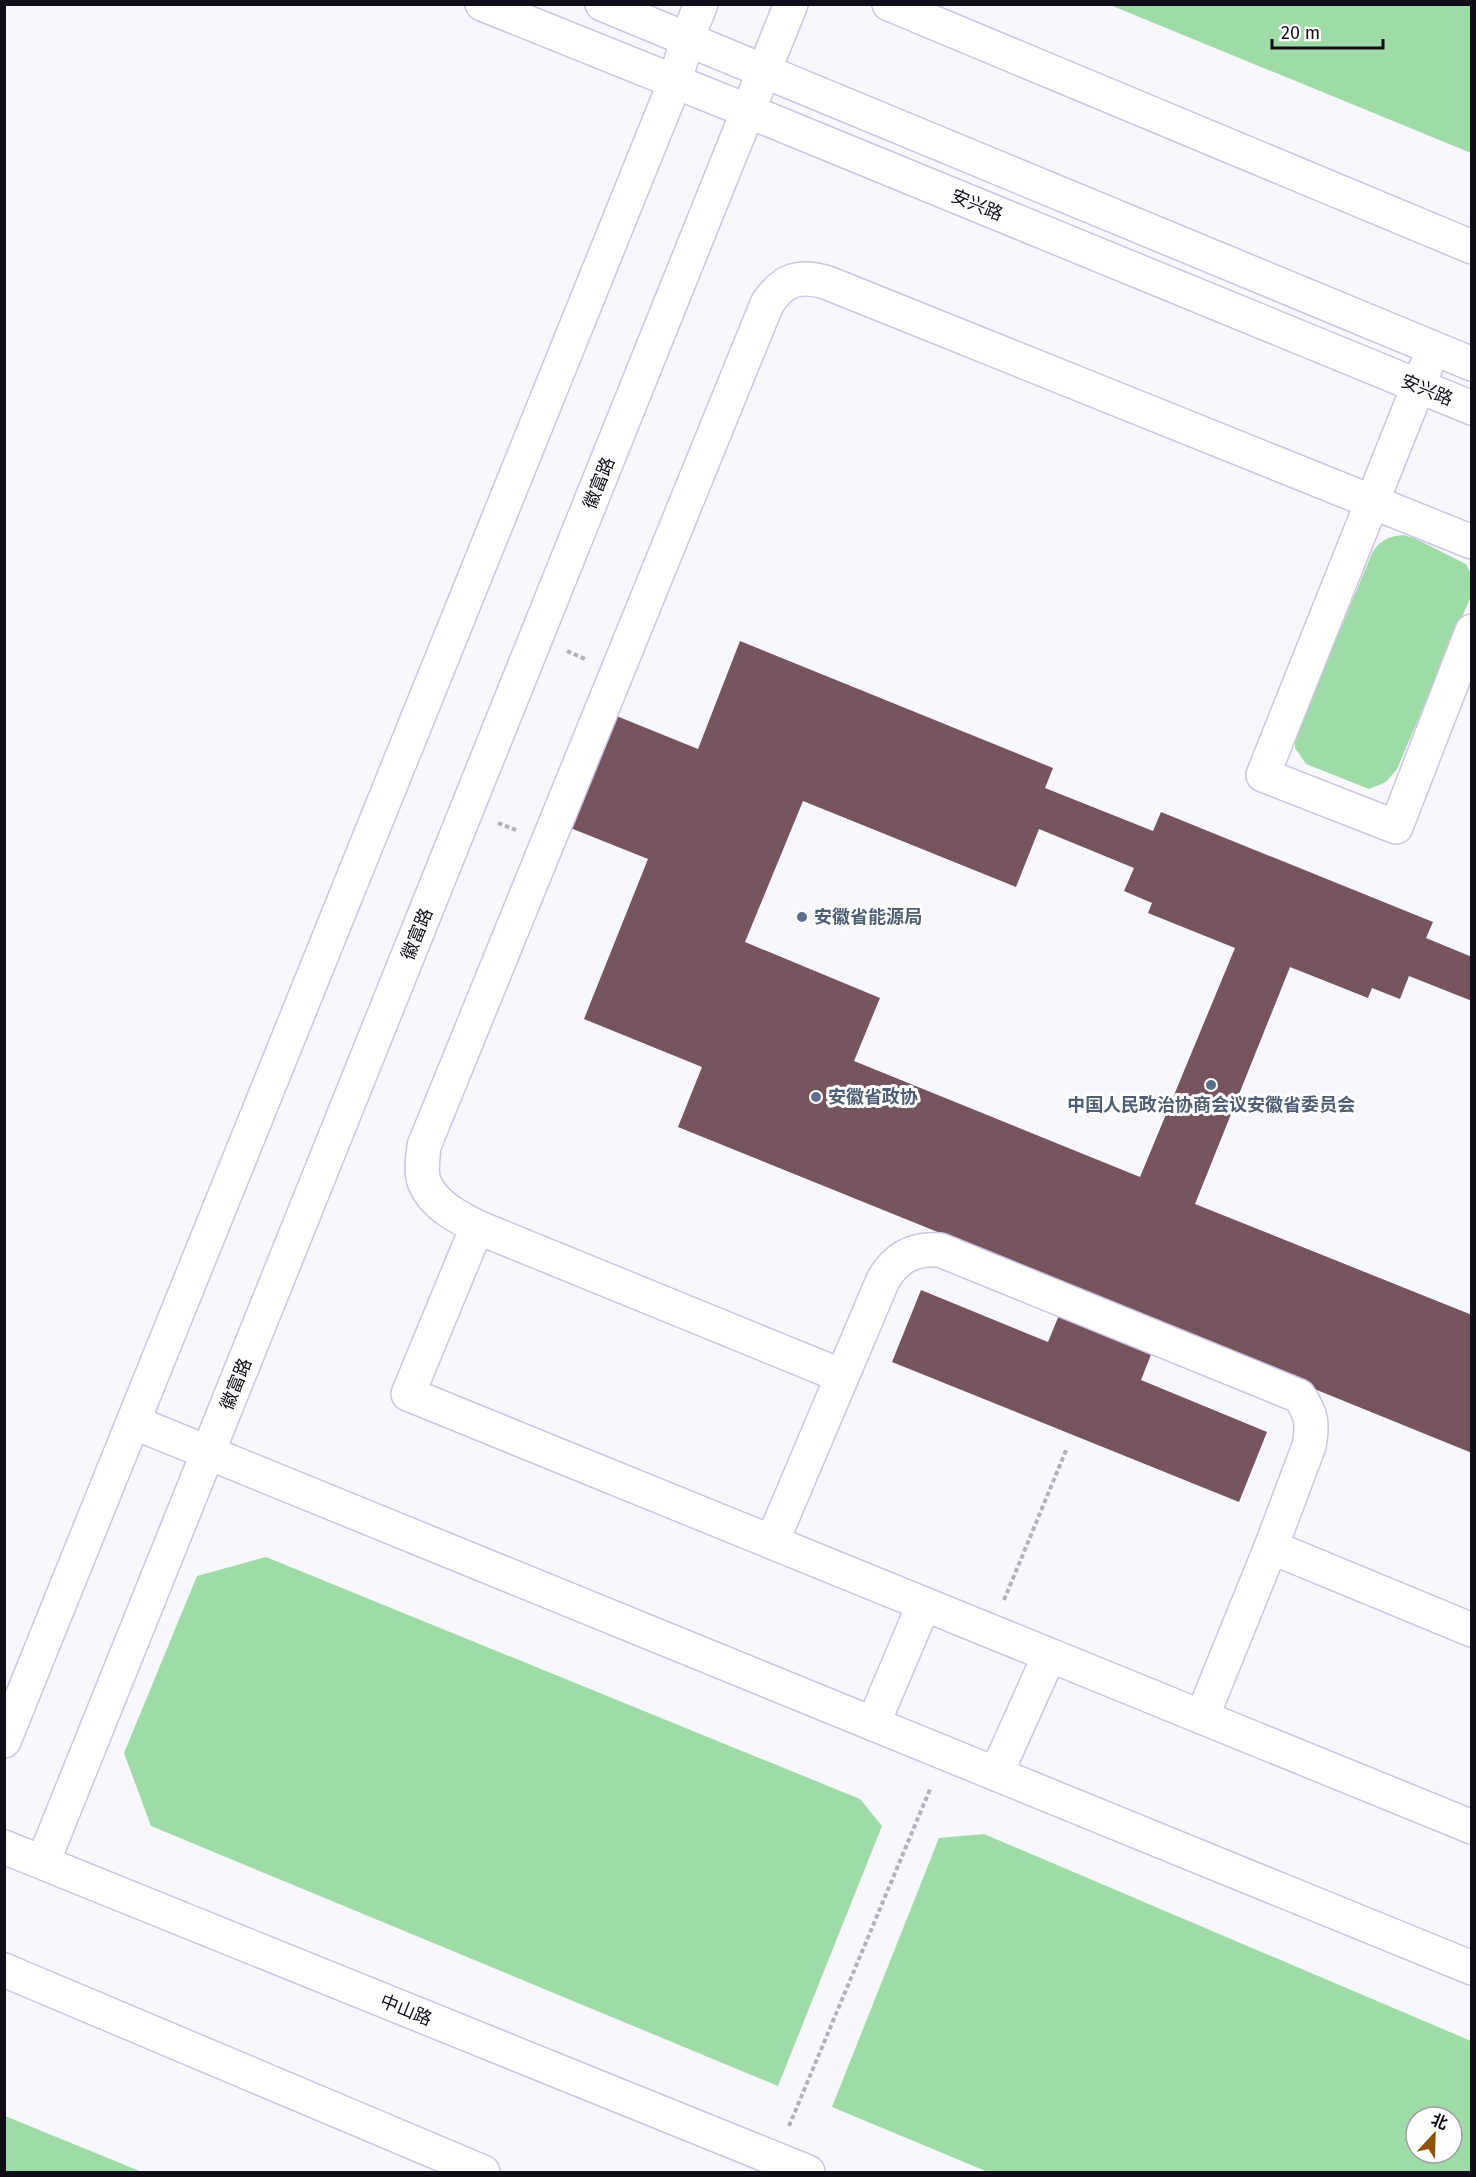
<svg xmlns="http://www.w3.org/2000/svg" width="1476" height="2177" font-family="'Fira Sans','Noto Sans SC',sans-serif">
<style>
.green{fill:#9fdba7;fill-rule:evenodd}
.building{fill:#77555f;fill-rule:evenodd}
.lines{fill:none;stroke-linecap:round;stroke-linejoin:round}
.minor-casing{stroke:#cec4e6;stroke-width:36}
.major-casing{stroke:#cec4e6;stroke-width:36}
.path{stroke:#b2b0b9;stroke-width:4;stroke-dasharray:4.5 3;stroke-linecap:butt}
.minor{stroke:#fff;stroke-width:33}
.major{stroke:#fff;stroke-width:33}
.service-dot{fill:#5c6f8a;stroke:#fff;stroke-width:2}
.labels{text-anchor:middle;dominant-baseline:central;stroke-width:6;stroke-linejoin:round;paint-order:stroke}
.street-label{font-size:18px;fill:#110e19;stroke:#fff}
.service-label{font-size:18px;font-weight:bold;fill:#4e5e75;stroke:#fff;text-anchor:start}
</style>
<rect width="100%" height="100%" fill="#f8f7fe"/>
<!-- green -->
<g class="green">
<polygon points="1110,5 1471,5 1471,153"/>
<path d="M1404 535 1416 539 1466 564 1470 572 1471 596 1397 769 1386 782 1369 789 1306 764 1295 748V738L1373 551C1382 539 1390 536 1404 535Z"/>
<polygon points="266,1557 860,1799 882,1826 778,2086 151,1826 124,1753 197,1576"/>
<path d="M984 1834 1471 2041V2172H988L832 2107 939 1838ZM1416 2117H1452V2153H1416Z"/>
<polygon points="4,2116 5,2116 142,2172 5,2172"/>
</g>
<!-- building -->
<path class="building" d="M740 641 1053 768 1045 788 1153 831 1161 812 1433 922 1426 938 1472 957V1001L1409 976 1400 999 1372 988 1368 998 1290 967 1195 1204 1472 1315V1453L1162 1327 1141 1380 1267 1432 1239 1502 892 1362 921 1290 1048 1342 1071 1286 678 1127 702 1067 584 1019 648 859 568 827 614 715 698 749ZM803 801 1016 887 1039 829 1134 868 1124 891 1152 903 1148 913 1235 948 1140 1177 854 1061 880 998 745 942Z"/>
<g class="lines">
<defs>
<g id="minor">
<polyline points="482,4 748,111 1472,408"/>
<polyline points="602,4 1472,364"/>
<polyline points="889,4 1472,247"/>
<polyline points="1426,367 1263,775 1396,827 1472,631"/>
<path d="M1472 542 828 283C800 274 783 279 767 304L424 1146C423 1158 420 1173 425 1184 434 1205 458 1217 477 1227L408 1394 1472 1827"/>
<polyline points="477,1227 842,1376"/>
<polyline points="133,1422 1472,1968"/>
<path d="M772 1542 883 1280C896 1257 915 1248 940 1250L1299 1396C1312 1414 1313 1424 1309 1446L1271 1547"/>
<polyline points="1202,1717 1271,1547 1472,1630"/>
<polyline points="873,1724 924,1604"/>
<polyline points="4,1741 675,82 687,39 701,4"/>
<polyline points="996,1774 1049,1656"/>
<polyline points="43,1862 791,4"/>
</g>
<g id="major">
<polyline points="4,1847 808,2172"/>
<polyline points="4,1970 483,2172"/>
</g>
</defs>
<!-- minor casing -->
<use href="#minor" class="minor-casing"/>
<!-- major casing -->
<use href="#major" class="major-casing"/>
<!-- path -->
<g class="path">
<polyline points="567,651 585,659"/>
<polyline points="498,823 516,830"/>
<polyline points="1004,1600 1067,1448"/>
<polyline points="789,2126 931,1787"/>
</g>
<!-- minor -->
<use href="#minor" class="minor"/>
<!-- major -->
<use href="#major" class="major"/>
</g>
<!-- markers -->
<g class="service-dot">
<circle cx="802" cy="917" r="6"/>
<circle cx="1211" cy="1085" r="6"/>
<circle cx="816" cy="1097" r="6"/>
</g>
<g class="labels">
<!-- street labels -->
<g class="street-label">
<text transform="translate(977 205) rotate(22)">安兴路</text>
<text transform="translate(1427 390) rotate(22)">安兴路</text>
<text transform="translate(599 483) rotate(-68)">徽富路</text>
<text transform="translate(417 934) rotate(-68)">徽富路</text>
<text transform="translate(236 1384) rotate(-68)">徽富路</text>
<text transform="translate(406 2010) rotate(22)">中山路</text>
</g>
<!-- service labels -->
<g class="service-label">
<text x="814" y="917">安徽省能源局</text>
<text x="828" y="1097">安徽省政协</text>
<text x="1211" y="1105" text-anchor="middle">中国人民政治协商会议安徽省委员会</text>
</g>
</g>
<!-- border -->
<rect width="1476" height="2177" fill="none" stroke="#110e19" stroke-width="12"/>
<!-- north arrow -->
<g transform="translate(1434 2135) rotate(22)"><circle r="28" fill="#ffffff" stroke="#a09fa3" stroke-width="1.5"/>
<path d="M0-4.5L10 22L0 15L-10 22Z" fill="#8c5409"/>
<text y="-9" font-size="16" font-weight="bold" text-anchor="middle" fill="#110e19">北</text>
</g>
<!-- scale -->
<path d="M1272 39v9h111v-9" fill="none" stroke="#110e19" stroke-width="3"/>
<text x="1281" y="39" font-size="18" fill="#110e19" stroke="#ffffff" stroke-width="4.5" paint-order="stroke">20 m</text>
</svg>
